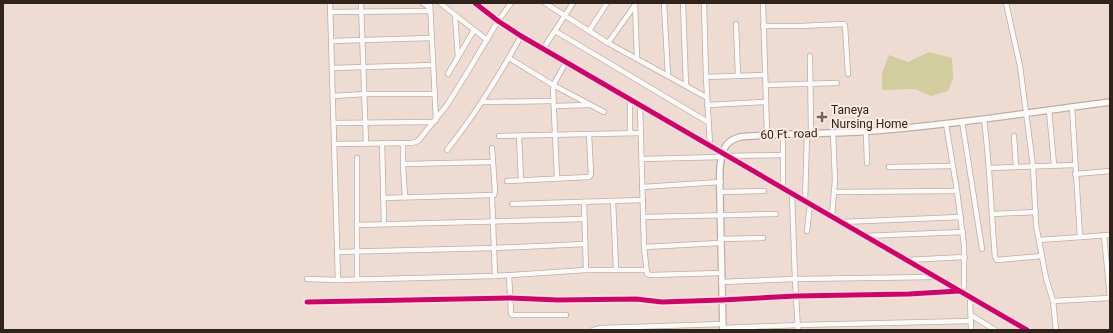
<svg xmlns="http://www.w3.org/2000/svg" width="1113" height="333" font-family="Roboto,sans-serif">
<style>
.green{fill:#d2cd9f}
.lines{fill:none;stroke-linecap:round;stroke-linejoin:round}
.minor-casing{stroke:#bcaea7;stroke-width:6}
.tertiary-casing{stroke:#bcaea7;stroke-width:8}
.minor{stroke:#fcfaf8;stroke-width:4.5}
.tertiary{stroke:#fcfaf8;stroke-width:5.5}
.cycleway-casing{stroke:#fee9de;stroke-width:8}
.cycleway{stroke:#d6006c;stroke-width:5}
.poi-dot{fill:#72645c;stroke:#fee9de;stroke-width:1.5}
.labels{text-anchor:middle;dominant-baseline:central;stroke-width:4;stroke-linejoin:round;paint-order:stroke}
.poi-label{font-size:12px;fill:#2f231c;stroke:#fee9de;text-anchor:start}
.street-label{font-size:12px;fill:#2f231c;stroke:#fee9de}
</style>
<rect width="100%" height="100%" fill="#eedcd3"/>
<!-- green -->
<polygon class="green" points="929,52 952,58 953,79 948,91 931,96 915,89 882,90 882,73 889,55 908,62"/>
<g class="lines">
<defs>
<g id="minor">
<polyline points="330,3 338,280"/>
<polyline points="361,3 366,143"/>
<polyline points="423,3 430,8"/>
<polyline points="430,3 436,120"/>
<polyline points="440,3 487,40"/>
<polyline points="475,3 498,21 521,36 1027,330"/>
<polyline points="545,3 608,43 706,97"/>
<polyline points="635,3 637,58"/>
<polyline points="664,3 668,76"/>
<polyline points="683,3 686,86"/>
<polyline points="704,3 706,77 710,145"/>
<polyline points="763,3 767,134"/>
<polyline points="1006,3 1020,66 1033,166 1036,225 1046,278 1053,301 1056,330"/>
<polyline points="330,12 430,11"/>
<polyline points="455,16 458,57"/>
<polyline points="736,24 738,75"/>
<polyline points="763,26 801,26 844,24 845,26 848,74"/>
<polyline points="555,31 708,122"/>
<polyline points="589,31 607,3"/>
<polyline points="331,41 431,38"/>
<polyline points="608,43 635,5"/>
<polyline points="543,49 573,3"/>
<polyline points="810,56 811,133"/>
<polyline points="509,58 553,85 604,112"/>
<polyline points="332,68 433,65"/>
<polyline points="448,74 474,30"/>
<polyline points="706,77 765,75"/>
<polyline points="766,85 837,83"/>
<polyline points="333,96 365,94 434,94"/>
<polyline points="482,102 553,101"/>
<polyline points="707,105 766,102"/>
<polyline points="554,106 590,105"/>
<polyline points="640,106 644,247 647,274 651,275 721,273"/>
<polyline points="1072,107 1080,237"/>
<polyline points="1049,110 1054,165"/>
<path d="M984 119C990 165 991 211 995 257L997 260 1042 256"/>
<polyline points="962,121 982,249"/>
<polyline points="334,123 434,122"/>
<polyline points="946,124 957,191 964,245 964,294"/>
<polyline points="866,131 867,163"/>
<polyline points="630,133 630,100"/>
<polyline points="783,133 783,189"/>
<polyline points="499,136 641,133"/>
<polyline points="519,136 521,180"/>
<polyline points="1014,136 1016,167"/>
<polyline points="382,143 384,224"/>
<polyline points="403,143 403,166"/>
<polyline points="334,144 412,143 418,141 447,105 467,73 498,21 511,3"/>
<path d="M447 150C475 115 499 76 521 36"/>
<polyline points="728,156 783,155"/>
<polyline points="357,158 357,279"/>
<polyline points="642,159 722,157"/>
<polyline points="889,167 953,166"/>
<polyline points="989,168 1075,165"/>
<polyline points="1075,174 1110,171"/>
<polyline points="557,178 553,89 555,82 566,62"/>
<polyline points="507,181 589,177 591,174 589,134"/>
<polyline points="642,187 721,182"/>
<polyline points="720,192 764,191"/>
<polyline points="834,192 957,191"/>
<polyline points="792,194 795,279 798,330"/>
<polyline points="492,196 495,276"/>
<polyline points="405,197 403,166 405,164 492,162"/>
<polyline points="383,198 494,195 495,191 492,148"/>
<polyline points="613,201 616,269"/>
<polyline points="584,202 586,270"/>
<polyline points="805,202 807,133"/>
<polyline points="512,204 643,200"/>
<polyline points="992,214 1036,212"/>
<polyline points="832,216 835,180 833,132"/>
<polyline points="643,217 776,214"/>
<polyline points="842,222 961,217"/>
<polyline points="357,225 584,219"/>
<polyline points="807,231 810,204"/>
<polyline points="1104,235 1110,298"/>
<polyline points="864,236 963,232"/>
<polyline points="720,239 763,238"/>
<polyline points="1039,240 1110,235"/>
<polyline points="644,247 720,243"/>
<polyline points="337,252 494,248 585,244"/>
<polyline points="906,260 965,257"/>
<polyline points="509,275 511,313 512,315 566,315"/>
<polyline points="307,279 338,280 495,276 586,270 645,270"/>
<polyline points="721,282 795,279 934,277"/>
<polyline points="970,297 971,330"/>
<polyline points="1053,301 1110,298"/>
<polyline points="307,302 510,298 558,300 636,299 662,302 722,300 796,296 909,294 959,291"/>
<polyline points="971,315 995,330"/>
<polyline points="723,328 798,325 971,321"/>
<polyline points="593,330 601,328 723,324"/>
</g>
<path id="tertiary" d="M723 330C722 286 721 242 720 198 720 184 718 162 724 149 727 142 733 139 740 137 780 133 819 134 859 132 943 126 1026 113 1110 102"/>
</defs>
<!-- minor casing -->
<use href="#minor" class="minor-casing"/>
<!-- tertiary casing -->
<use href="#tertiary" class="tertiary-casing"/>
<!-- minor -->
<use href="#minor" class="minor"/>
<!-- tertiary -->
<use href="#tertiary" class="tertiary"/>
<defs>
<g id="cycleway">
<polyline points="475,3 498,21 521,36 1027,330"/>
<polyline points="307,302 510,298 558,300 636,299 662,302 722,300 796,296 909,294 959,291"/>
</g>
</defs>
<!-- cycleway casing -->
<use href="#cycleway" class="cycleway-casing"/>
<!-- cycleway -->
<use href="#cycleway" class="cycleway"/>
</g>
<!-- markers -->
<path class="poi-dot" d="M820 111h4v4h4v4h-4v4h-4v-4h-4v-4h4z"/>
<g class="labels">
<!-- poi labels -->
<g class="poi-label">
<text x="831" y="110">Taneya<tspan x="831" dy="14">Nursing Home</tspan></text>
</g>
<!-- street labels -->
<g class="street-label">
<text transform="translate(789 134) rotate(-2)">60 Ft. road</text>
</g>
</g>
<!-- border -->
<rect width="1113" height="333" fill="none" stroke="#2f231c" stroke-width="8"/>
</svg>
